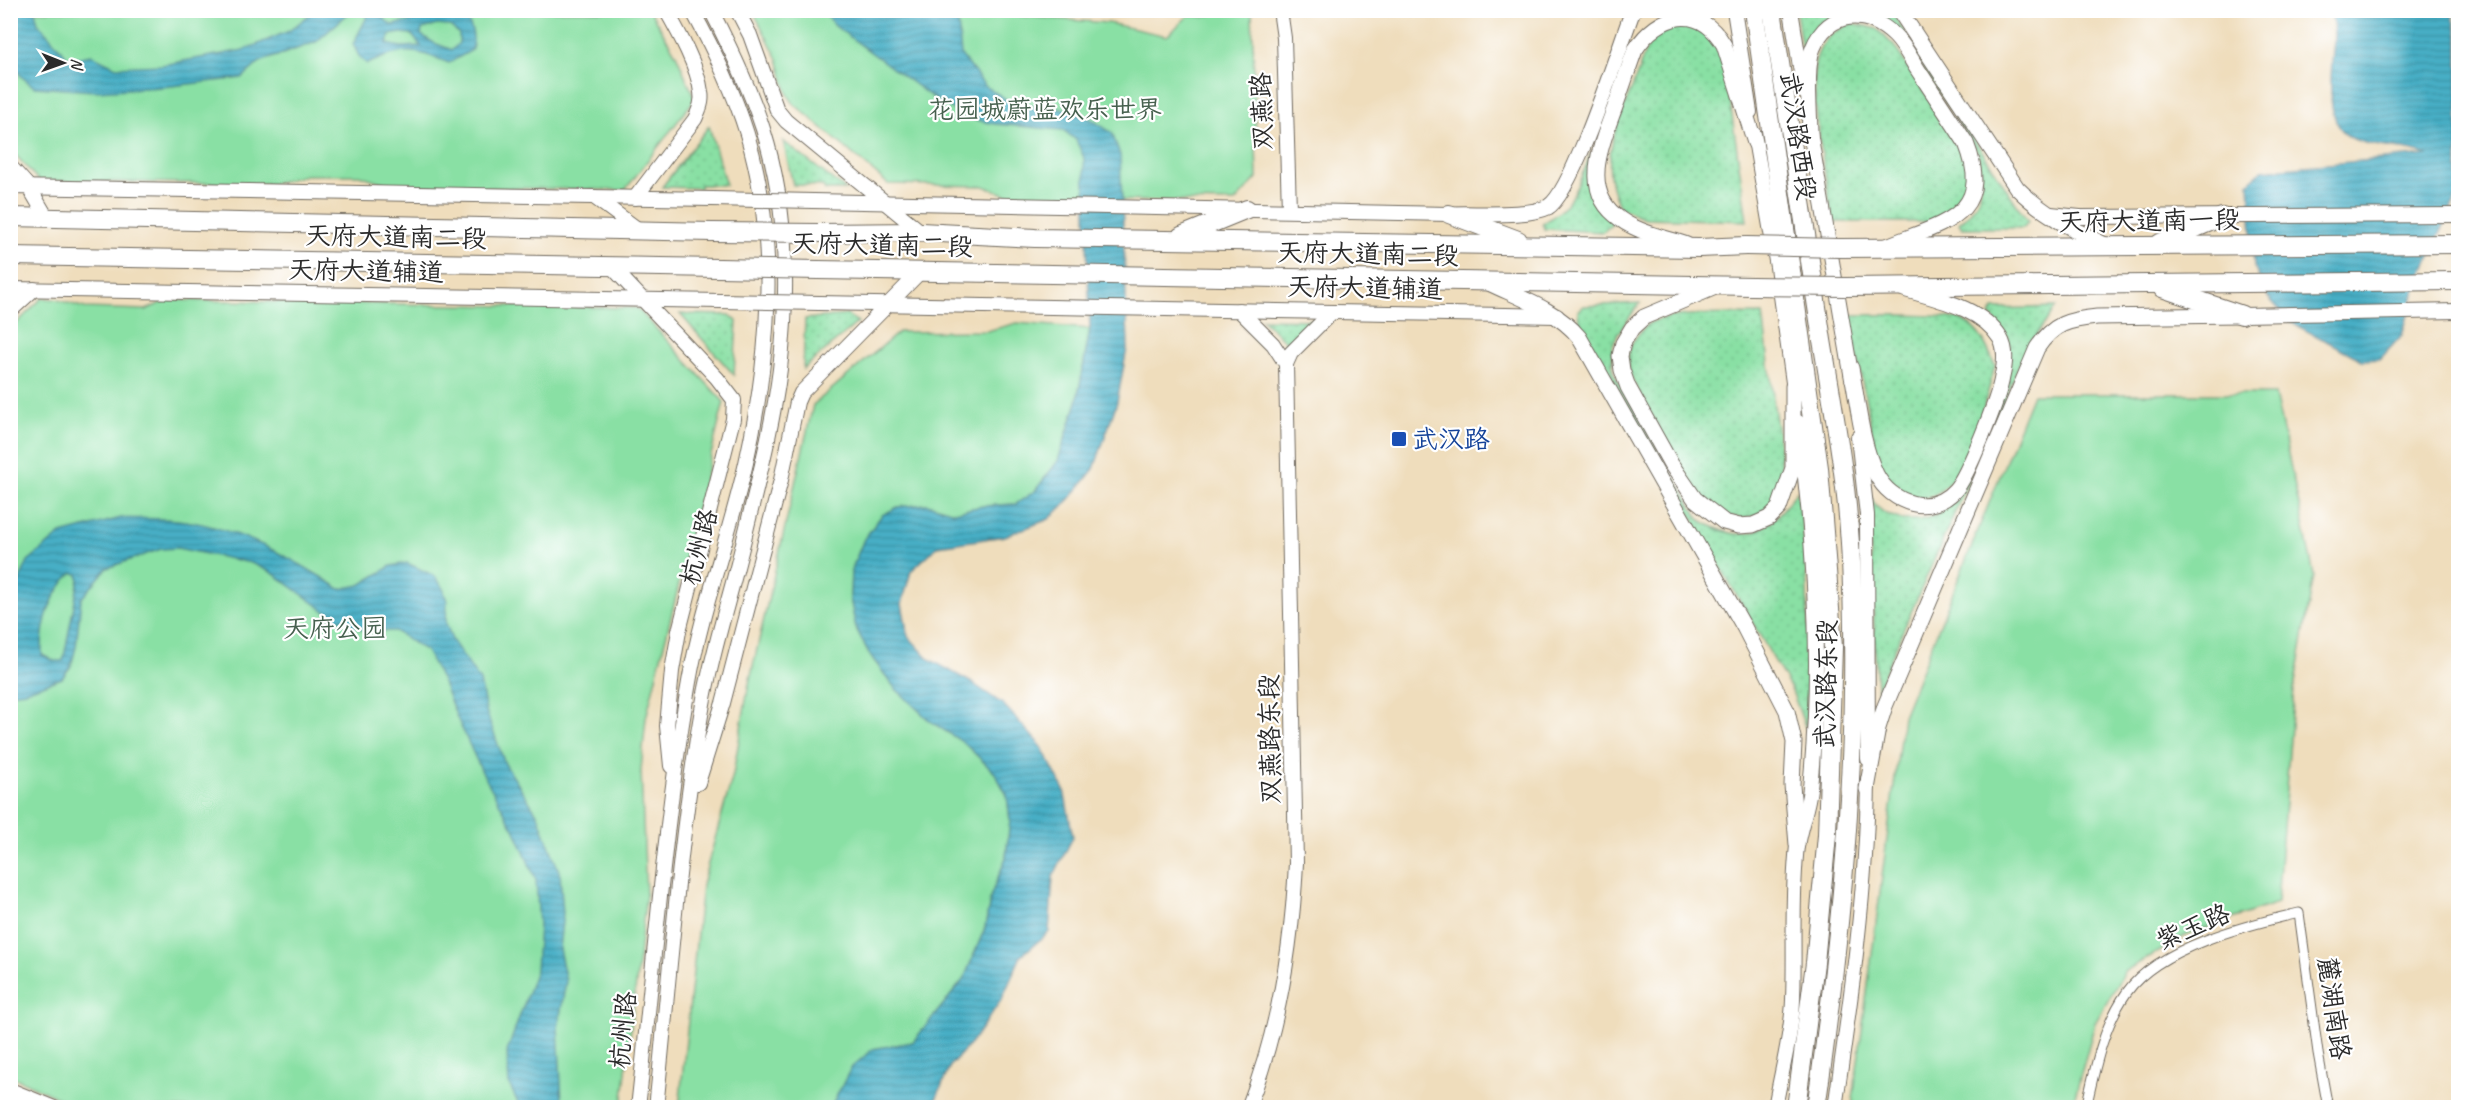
<svg xmlns="http://www.w3.org/2000/svg" width="2469" height="1118" font-family="Caveat,'LXGW WenKai TC',sans-serif">
<style>
.grass{fill:url(#grass-dots);stroke:#5a8668;stroke-width:1.5}
.green{fill:#89e0a4;stroke:#5a8668;stroke-width:1.5}
.water{fill:url(#water-rules);stroke:#396d78;stroke-width:1.5;fill-rule:evenodd}
.lines{fill:none;stroke-linecap:round;stroke-linejoin:round}
.street-casing{stroke:#70695e;stroke-width:11}
.secondary-casing{stroke:#70695e;stroke-width:16}
.primary-casing{stroke:#70695e;stroke-width:17}
.highway-casing{stroke:#70695e;stroke-width:20}
.street{stroke:#fff;stroke-width:9}
.secondary{stroke:#fff;stroke-width:14}
.primary{stroke:#fff;stroke-width:15}
.highway{stroke:#fff;stroke-width:18}
.secondary-bridge-casing{stroke:#70695e;stroke-width:16;stroke-linecap:butt}
.highway-bridge-casing{stroke:#70695e;stroke-width:20;stroke-linecap:butt}
.secondary-bridge{stroke:#fff;stroke-width:14}
.highway-bridge{stroke:#fff;stroke-width:18}
.transit-dot{fill:#1a4fb4;stroke:#fff;stroke-width:2}
.labels{text-anchor:middle;dominant-baseline:central;stroke-width:4.5;stroke-linejoin:round;paint-order:stroke}
.park-label{font-size:26px;fill:#47614f;stroke:#fff}
.street-label{font-size:26px;fill:#2b2b2b;stroke:#fff}
.transit-label{font-size:26px;fill:#164399;stroke:#fff;text-anchor:start}
</style>
<defs>
<pattern id="grass-dots" width="8" height="8" patternUnits="userSpaceOnUse" patternTransform="scale(1.5)"><rect width="8" height="8" fill="#89e0a4"/><path d="M2 2h.1M6 6h.1" fill="none" stroke="#76c08d" stroke-width="1.8" stroke-linecap="round"/></pattern>
<pattern id="water-rules" width="6" height="5" patternUnits="userSpaceOnUse" patternTransform="scale(1.5)"><rect width="6" height="5" fill="#47afc6"/><path d="M0 2.5h6" fill="none" stroke="#3b8fa1"/></pattern>
</defs>
<rect width="100%" height="100%" fill="#fff"/>
<filter id="ink" filterUnits="userSpaceOnUse"><feTurbulence type="fractalNoise" baseFrequency=".0167" numOctaves="2"/><feDisplacementMap in="SourceGraphic" scale="12" xChannelSelector="R" yChannelSelector="G"/><feConvolveMatrix kernelMatrix="1 2 1 2 8 2 1 2 1" color-interpolation-filters="sRGB"/></filter>
<filter id="wash" filterUnits="userSpaceOnUse"><feTurbulence type="fractalNoise" baseFrequency=".008" numOctaves="4" result="noise"/><feDisplacementMap in="SourceGraphic" scale="24" xChannelSelector="R" yChannelSelector="G"/><feGaussianBlur stdDeviation="1.35" result="paint"/><feColorMatrix in="noise" values="0 0 0 0 0 0 0 0 0 0 0 0 0 0 0 0 0 1.4 0 .05"/><feComposite in="paint" operator="in"/></filter>
<g filter="url(#wash)">
<rect width="100%" height="100%" fill="#efddbc"/>
<!-- grass -->
<g class="grass">
<polygon points="1796,11 1843,11 1817,25 1802,52"/>
<path d="M1873 11H1891L2028 222 2023 228H1962L1959 223C1985 203 1983 184 1978 154L1900 31Z"/>
<path d="M1852 23 1877 29 1894 46 1965 153 1970 179 1964 198 1956 206 1928 222H1833C1828 188 1807 84 1817 56 1825 36 1834 32 1852 23Z"/>
<path d="M1688 24 1707 32 1715 41 1726 73 1747 221 1645 218 1620 208C1596 162 1618 125 1635 80 1640 69 1643 51 1651 42 1661 30 1674 28 1688 24Z"/>
<polygon points="709,126 726,185 700,185 700,188 662,187"/>
<polygon points="783,141 846,190 825,190 823,186 793,185"/>
<path d="M1591 153C1590 184 1586 200 1612 221L1611 225 1603 232 1545 229 1542 224C1573 206 1578 185 1591 153Z"/>
<path d="M1640 303 1618 333 1612 347 1613 372 1699 519C1746 549 1768 532 1797 491 1811 569 1808 650 1806 729L1792 691 1579 322 1578 311 1584 306Z"/>
<polygon points="2056,307 2026,350 1877,690 1868,493 1876,506 1886,514 1902,520 1920,520 1935,516 1955,501 2006,386 2010,366 2009,338 1990,315 1994,309"/>
<polygon points="680,314 730,315 737,321 734,375"/>
<path d="M1763 314C1767 347 1771 380 1775 413 1778 435 1783 460 1779 482 1769 524 1733 528 1704 500 1694 489 1631 384 1629 370 1627 360 1628 349 1634 340 1638 335 1644 326 1650 323 1675 311 1733 315 1763 314Z"/>
<polygon points="847,315 858,322 803,369 805,319"/>
<path d="M1849 315C1872 315 1947 313 1963 321 1981 330 1988 349 1995 366 1985 401 1966 492 1924 498 1914 499 1903 497 1895 489 1889 484 1885 477 1880 472Z"/>
<polygon points="1262,319 1317,320 1294,342 1286,342"/>
</g>
<!-- green -->
<g class="green">
<polygon points="11,11 650,11 676,54 695,99 625,190 394,186 359,175 306,175 271,184 39,181 11,150"/>
<polygon points="753,11 1018,11 1020,16 1108,23 1167,36 1189,15 1205,17 1218,11 1252,11 1257,178 1235,202 1018,199 984,186 888,184 794,104 788,95 778,59"/>
<polygon points="42,298 55,299 85,308 146,310 167,300 637,308 724,402 646,718 641,770 646,895 622,1107 79,1108 11,1076 11,329"/>
<polygon points="1017,323 1090,329 1077,402 1058,461 1035,491 1016,504 983,506 954,512 927,504 898,507 882,515 864,539 851,571 850,598 856,628 870,655 895,688 930,721 964,743 995,773 1007,795 1010,820 1006,858 991,895 985,928 964,979 913,1042 873,1049 831,1107 679,1108 702,885 733,775 748,688 813,405 899,332 987,331"/>
<polygon points="2033,394 2275,394 2314,575 2294,689 2277,903 2185,936 2125,971 2095,1023 2072,1107 1852,1107 1903,716"/>
</g>
<!-- water -->
<g class="water">
<path d="M368 10 382 11 380 15 391 25 431 18 439 11H462C470 23 476 34 472 50L449 63C411 48 404 48 367 64L360 58 353 44 368 15ZM437 25 450 26 459 34V43L452 50 434 43 421 35 422 29ZM401 33 411 34 421 46 401 47 387 44 390 35Z"/>
<polygon points="10,11 35,11 38,23 69,59 92,55 116,67 162,65 244,50 289,31 314,11 351,11 316,42 260,62 242,78 162,87 95,91 34,87 21,76 11,57"/>
<polygon points="823,11 957,11 961,55 985,86 1007,100 1023,106 1064,109 1091,119 1112,133 1120,155 1128,343 1117,402 1094,469 1070,499 1049,519 1005,536 938,546 911,571 902,604 908,636 929,659 972,683 1004,705 1041,746 1064,790 1073,837 1053,877 1049,932 1021,956 1002,999 971,1043 950,1066 934,1104 935,1107 831,1107 851,1068 873,1049 913,1042 964,979 985,928 991,895 1006,858 1010,820 1007,795 995,773 964,743 930,721 895,688 870,655 856,628 850,598 851,571 864,539 882,515 898,507 927,504 954,512 983,506 1016,504 1035,491 1058,461 1077,402 1090,329 1084,158 1076,140 1063,130 995,124 973,119 954,110 932,97 835,26"/>
<path d="M2331 11H2451L2458 33V194L2417 285 2402 335 2380 359 2362 360 2290 322 2268 297 2254 267 2249 183 2262 170 2428 155C2406 147 2379 149 2356 140 2318 126 2334 64 2334 34 2334 26 2332 18 2331 11Z"/>
<path d="M121 518C142 519 164 518 185 521 240 529 294 559 340 589L360 585 391 566 407 563 435 576 443 588 447 601 446 623 452 640 480 681 486 711 505 764 538 815 560 874 563 913 559 949 566 981 558 1027 562 1103 564 1107H520L509 1084 507 1052 536 970 539 925 536 880 515 831 482 772 458 720 443 683 426 651 395 631H366L335 618 271 572 251 563 177 548 161 549 107 568 81 599 76 647 71 666 62 678 25 691 11 693V600L28 561 61 534ZM72 573 78 574 79 579 65 652 63 661H54L42 655C41 623 49 596 72 573Z"/>
</g>
</g>
<g filter="url(#ink)">
<g class="lines">
<defs>
<path id="street" d="M2086 1108C2095 1068 2103 1026 2127 992 2159 947 2247 925 2299 913L2318 1053 2328 1108"/>
<g id="secondary">
<polyline points="737,10 750,35 777,110 786,121 921,232"/>
<polyline points="1280,10 1284,38 1289,210"/>
<polyline points="1734,10 1750,112"/>
<polyline points="1791,10 1804,92"/>
<polyline points="1809,126 1852,379"/>
<polyline points="1754,134 1777,267 1795,397"/>
<polyline points="10,166 29,187 47,218"/>
<polyline points="10,187 712,199"/>
<polyline points="594,197 640,231"/>
<path d="M635 198 695 119C699 110 703 102 701 92 698 67 679 33 666 10"/>
<polyline points="813,201 1449,214"/>
<polyline points="2051,214 2080,217 2458,215"/>
<polyline points="611,266 717,378 734,400 733,419 679,631 672,671 667,726 671,766"/>
<polyline points="10,289 720,301"/>
<polyline points="819,303 1557,316"/>
<polyline points="1239,310 1273,344 1286,364"/>
<polyline points="10,311 34,289"/>
<polyline points="2242,315 2458,311"/>
<polyline points="1858,437 1867,515 1868,759"/>
<polyline points="698,783 723,703 781,480 797,402 801,393 921,271"/>
<polyline points="10,1090 54,1108"/>
<path d="M638 1108C654 966 664 822 689 682 702 608 729 537 746 463 770 356 779 241 747 134 734 92 714 50 692 10"/>
<path d="M656 1108C670 973 679 837 703 704 713 647 732 592 745 535 758 481 773 425 780 369 789 291 787 205 763 129 750 88 731 49 711 10"/>
<path d="M1248 1108C1279 1029 1292 947 1296 863L1286 364 1291 353 1332 312"/>
<path d="M1775 1108C1781 1073 1792 1034 1793 1000 1795 949 1791 897 1797 846 1800 826 1808 808 1810 788 1822 667 1815 542 1798 422"/>
<path d="M1835 1108C1851 999 1867 888 1868 779"/>
</g>
<g id="primary">
<path d="M1899 10 2017 188C2044 215 2074 230 2107 246"/>
<path d="M1810 135C1810 114 1805 65 1813 48 1829 9 1867 9 1895 36 1904 45 1911 59 1918 70 1934 94 1950 119 1966 143 1995 216 1942 223 1887 246"/>
<path d="M1453 214C1477 213 1528 217 1548 207 1573 193 1620 45 1633 10"/>
<path d="M1687 245C1663 237 1634 232 1615 215 1581 187 1603 140 1615 107 1622 88 1628 69 1635 50 1659 13 1699 3 1724 45L1755 143"/>
<path d="M1489 283C1520 298 1557 310 1579 337L1744 627 1787 711 1794 742 1792 785 1797 845"/>
<polyline points="1713,288 1644,317 1632,328 1623,343 1620,356 1622,370 1628,387 1671,464 1695,499 1724,522 1739,526 1753,525 1769,518 1779,508 1793,468 1793,386"/>
<path d="M1851 368C1858 403 1861 443 1876 474 1891 504 1931 517 1955 490 1968 476 1999 397 2002 377 2005 364 2007 350 2000 338 1981 307 1936 299 1904 289"/>
<path d="M1867 789 1878 728 1885 706 2037 348C2054 323 2068 320 2097 317L2236 315"/>
</g>
<g id="highway">
<polyline points="1754,10 1819,468 1833,647 1827,835 1815,963 1796,1108"/>
<path d="M1772 10C1789 120 1805 230 1822 340 1833 407 1846 475 1850 543 1861 732 1843 921 1816 1108"/>
<polyline points="1449,214 1518,240"/>
<polyline points="10,217 712,232"/>
<polyline points="818,233 921,232 1035,238 1699,248 1746,246"/>
<polyline points="1181,236 1247,209"/>
<polyline points="2160,243 2222,217"/>
<polyline points="1840,248 2458,244"/>
<polyline points="10,256 719,268"/>
<polyline points="818,270 1752,286"/>
<polyline points="1845,287 2458,281"/>
<polyline points="2162,288 2242,315"/>
</g>
</defs>
<!-- street casing -->
<use href="#street" class="street-casing"/>
<!-- secondary casing -->
<use href="#secondary" class="secondary-casing"/>
<!-- primary casing -->
<use href="#primary" class="primary-casing"/>
<!-- highway casing -->
<use href="#highway" class="highway-casing"/>
<!-- street -->
<use href="#street" class="street"/>
<!-- secondary -->
<use href="#secondary" class="secondary"/>
<!-- primary -->
<use href="#primary" class="primary"/>
<!-- highway -->
<use href="#highway" class="highway"/>
<defs>
<g id="secondary-bridge">
<polyline points="712,199 813,201"/>
<polyline points="720,301 819,303"/>
</g>
<g id="highway-bridge">
<polyline points="712,232 818,233"/>
<polyline points="1746,246 1840,248"/>
<polyline points="719,268 818,270"/>
<polyline points="1752,286 1845,287"/>
</g>
</defs>
<!-- secondary-bridge casing -->
<use href="#secondary-bridge" class="secondary-bridge-casing"/>
<!-- highway-bridge casing -->
<use href="#highway-bridge" class="highway-bridge-casing"/>
<!-- secondary-bridge -->
<use href="#secondary-bridge" class="secondary-bridge"/>
<!-- highway-bridge -->
<use href="#highway-bridge" class="highway-bridge"/>
</g>
</g>
<!-- markers -->
<rect class="transit-dot" x="1391" y="431" width="16" height="16" rx="3"/>
<g class="labels">
<!-- park labels -->
<g class="park-label">
<text x="1045" y="109">花园城蔚蓝欢乐世界</text>
<text x="335" y="628">天府公园</text>
</g>
<!-- street labels -->
<g class="street-label">
<text transform="translate(1262 111) rotate(-92)">双燕路</text>
<text transform="translate(1798 136) rotate(82)">武汉路西段</text>
<text transform="translate(2149 221) rotate(-1)">天府大道南一段</text>
<text transform="translate(396 237) rotate(1)">天府大道南二段</text>
<text transform="translate(882 245) rotate(1)">天府大道南二段</text>
<text transform="translate(1368 254) rotate(1)">天府大道南二段</text>
<text transform="translate(366 271) rotate(1)">天府大道辅道</text>
<text transform="translate(1365 288) rotate(1)">天府大道辅道</text>
<text transform="translate(699 547) rotate(-75)">杭州路</text>
<text transform="translate(1826 684) rotate(-89)">武汉路东段</text>
<text transform="translate(1270 739) rotate(-91)">双燕路东段</text>
<text transform="translate(2193 927) rotate(-23)">紫玉路</text>
<text transform="translate(2334 1008) rotate(82)">麓湖南路</text>
<text transform="translate(623 1030) rotate(-84)">杭州路</text>
</g>
<!-- transit labels -->
<g class="transit-label">
<text x="1412" y="439">武汉路</text>
</g>
</g>
<!-- margin -->
<rect width="2469" height="1118" fill="none" stroke="#fff" stroke-width="36"/>
<!-- north arrow -->
<g transform="translate(63 63) rotate(91)" stroke="#ffffff" stroke-width="4.5" paint-order="stroke">
<path d="M0-4.5L10 22L0 15L-10 22Z" fill="#2b2b2b"/>
<text y="-9" font-size="16" font-weight="bold" text-anchor="middle" fill="#2b2b2b">N</text>
</g>
</svg>
